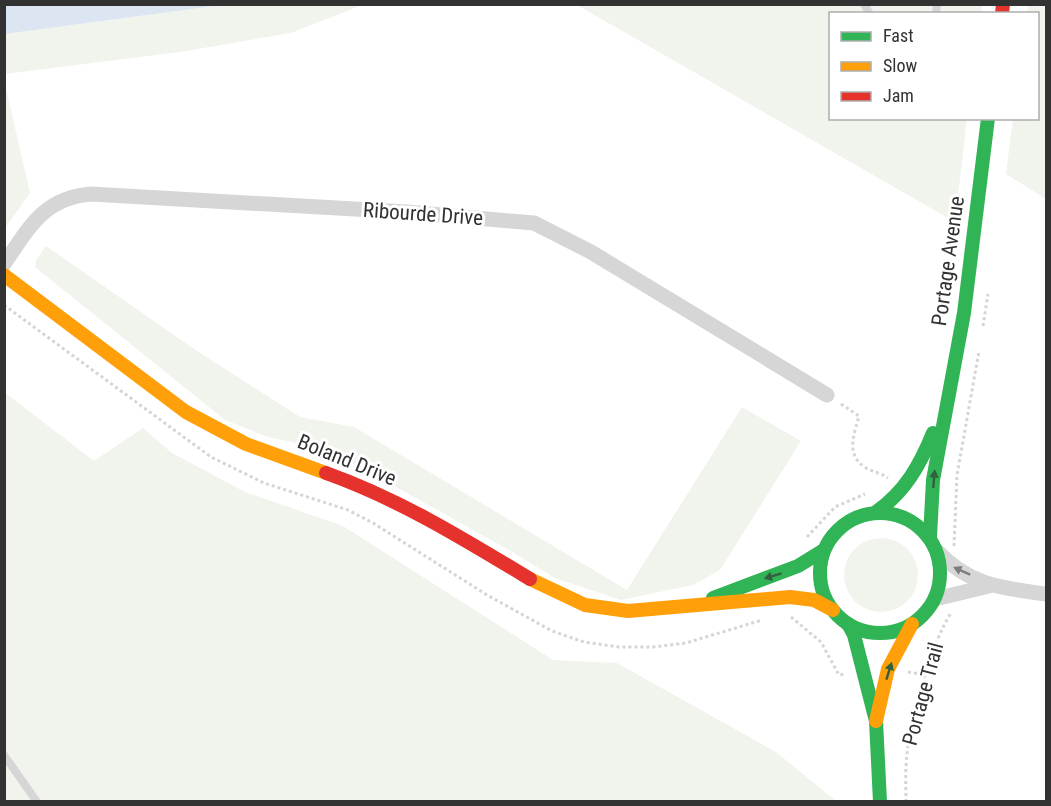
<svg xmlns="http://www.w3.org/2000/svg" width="1051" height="806" font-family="'Roboto Condensed',sans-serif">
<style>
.green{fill:#f0f4ed}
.water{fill:#dce6f2}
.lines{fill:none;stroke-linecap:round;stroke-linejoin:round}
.path{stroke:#d5d5d5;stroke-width:3;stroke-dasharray:3 3;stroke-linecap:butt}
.lane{stroke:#d6d6d6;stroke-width:8}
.street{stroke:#d6d6d6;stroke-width:15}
.fast{stroke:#30b455;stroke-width:14}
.slow{stroke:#ff9f0a;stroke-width:14}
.jam{stroke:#e5322d;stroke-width:14}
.oneway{fill:#31603e}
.oneway2{fill:#7c7c7c}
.labels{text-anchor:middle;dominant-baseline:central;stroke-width:6;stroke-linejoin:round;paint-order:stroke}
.street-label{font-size:21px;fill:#323232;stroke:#fff}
</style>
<rect width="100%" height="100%" fill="#fff"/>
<!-- green -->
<g class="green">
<polygon points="222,5 362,5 291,33 180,52 5,74 4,34"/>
<polygon points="577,5 982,5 981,13 830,14 830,118 967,119 955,222"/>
<polygon points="1028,5 1046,5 1046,199 1006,174 1013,119 1038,118 1038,14 1027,13"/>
<polygon points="5,84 30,193 5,228 4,228"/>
<polygon points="46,246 194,349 300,417 354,427 627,590 742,407 801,441 720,570 693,585 621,600 555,578 509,550 362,468 310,446 268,437 225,420 35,267 36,260"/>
<polygon points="4,392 94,461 143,428 172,453 245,492 343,526 553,660 617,663 776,752 836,801 5,801"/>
<circle cx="881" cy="575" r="37"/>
</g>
<!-- water -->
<polygon class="water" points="4,5 5,4 222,5 5,34"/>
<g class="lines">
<!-- path -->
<g class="path">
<polyline points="4,305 211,457 264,483 348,510 373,523 487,595 552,631 584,642 619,647 653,647 686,643 762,620"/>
<polyline points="983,326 988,294"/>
<path d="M841 404 859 416C854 435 845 455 866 468 873 472 881 473 888 478"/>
<polyline points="807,537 835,507 865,494"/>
<polyline points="954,546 957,475 979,351"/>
<polyline points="791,617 821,642 839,675 845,674"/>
<polyline points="908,672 925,675"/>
<path d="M906 802C906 786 905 770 907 755 910 718 931 644 951 613"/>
</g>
<!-- lane -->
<g class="lane">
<polyline points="864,4 870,14"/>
<polyline points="936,14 937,4"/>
<polyline points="4,755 37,802"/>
</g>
<!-- street -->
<g class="street">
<path d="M4 264C29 228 43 198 91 194L407 212 534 223 591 252 827 395"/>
<path d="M937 551C970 586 1002 588 1046 594"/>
<polyline points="935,599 989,586"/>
</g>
<!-- fast -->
<g class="fast">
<path d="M876 512C905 492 920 465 933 433"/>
<circle cx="880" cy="573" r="60"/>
<polyline points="930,537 933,480 964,313 988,118"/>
<polyline points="713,598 798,566 824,550"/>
<polyline points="848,624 854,635 876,721 880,802"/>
</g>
<!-- slow -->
<g class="slow">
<polyline points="4,275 186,412 246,444 326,473"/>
<polyline points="530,579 585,605 628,611 790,597 814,600 833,610"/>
<polyline points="876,721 888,669 912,624"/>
</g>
<!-- jam -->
<g class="jam">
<polyline points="1002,14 1003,4"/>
<path d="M326 473C399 499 464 539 530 579"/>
</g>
</g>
<!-- one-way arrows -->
<defs><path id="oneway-solid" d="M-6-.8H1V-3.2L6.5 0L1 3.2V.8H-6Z" transform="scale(1.5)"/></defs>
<g class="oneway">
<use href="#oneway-solid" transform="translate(934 479) rotate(-85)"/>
<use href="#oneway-solid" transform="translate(773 576) rotate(163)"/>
<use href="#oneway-solid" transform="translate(889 671) rotate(-73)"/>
</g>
<use class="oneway2" href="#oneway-solid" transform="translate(962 571) rotate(-156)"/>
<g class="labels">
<!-- street labels -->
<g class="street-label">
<text transform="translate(423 214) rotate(4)">Ribourde Drive</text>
<text transform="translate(948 261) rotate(-82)">Portage Avenue</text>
<text transform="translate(347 460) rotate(22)">Boland Drive</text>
<text transform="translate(923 694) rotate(-75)">Portage Trail</text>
</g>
</g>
<!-- border -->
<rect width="1051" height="806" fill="none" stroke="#323232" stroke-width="12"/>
<!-- legend -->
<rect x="829" y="12" width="210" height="108" fill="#ffffff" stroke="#adadad" stroke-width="1.5"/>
<rect x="841" y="32" width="30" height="9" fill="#30b455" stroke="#adadad" stroke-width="1.5"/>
<text x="883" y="42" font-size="18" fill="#323232">Fast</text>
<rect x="841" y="62" width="30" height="9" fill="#ff9f0a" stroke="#adadad" stroke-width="1.5"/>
<text x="883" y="72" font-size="18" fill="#323232">Slow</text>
<rect x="841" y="92" width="30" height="9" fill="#e5322d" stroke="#adadad" stroke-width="1.5"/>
<text x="883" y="102" font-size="18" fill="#323232">Jam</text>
</svg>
